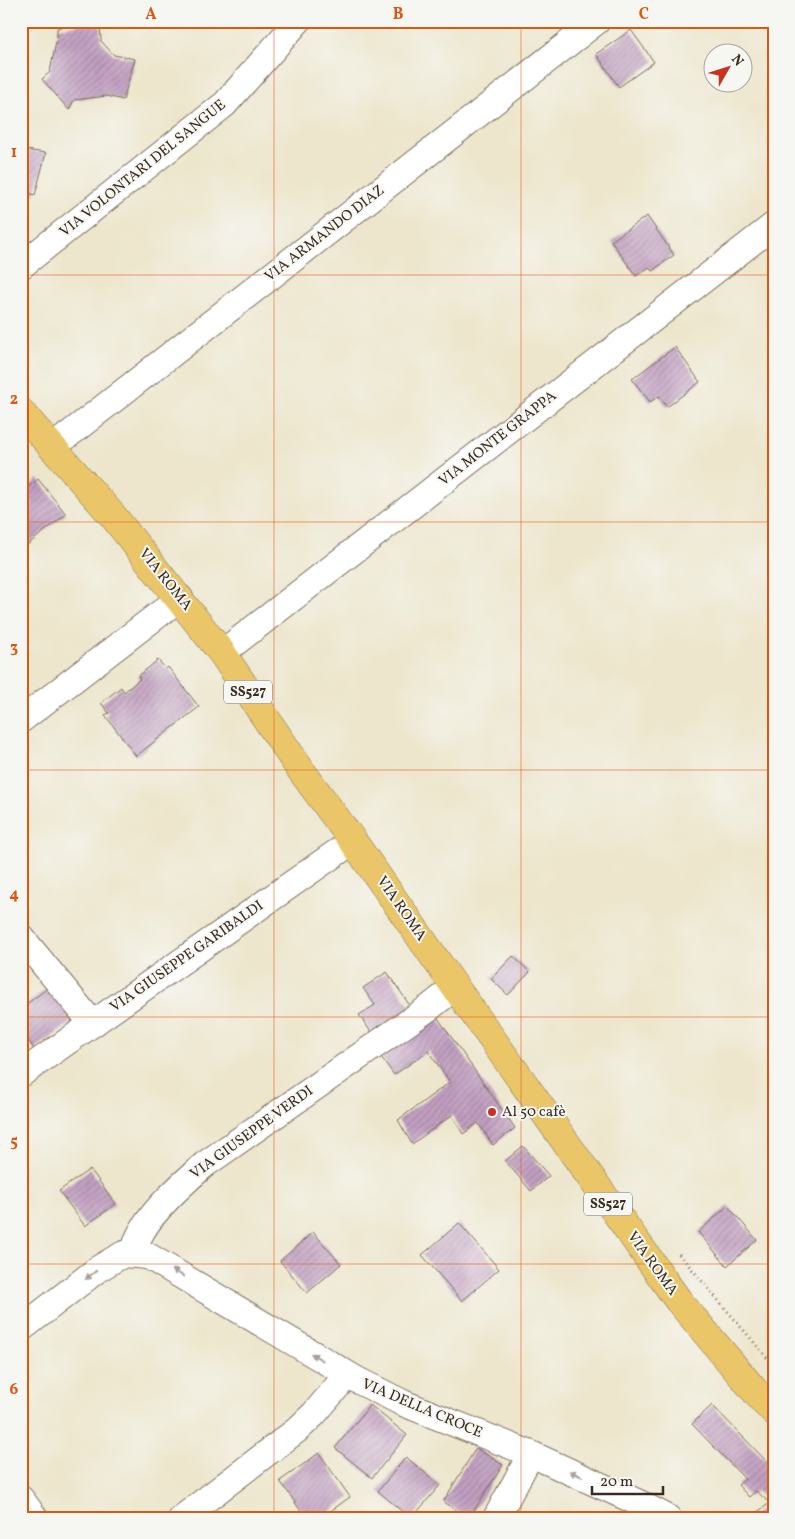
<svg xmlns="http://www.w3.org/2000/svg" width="795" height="1539" font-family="Vollkorn,serif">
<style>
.building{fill:url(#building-hatch)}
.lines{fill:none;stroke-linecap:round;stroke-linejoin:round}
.street-casing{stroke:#796c5b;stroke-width:28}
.primary-casing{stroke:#796c5b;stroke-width:29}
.path{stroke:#796c5b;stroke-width:3;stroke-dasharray:1 4;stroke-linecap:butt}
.street{stroke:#fff;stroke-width:26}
.primary{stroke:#eac669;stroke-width:28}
.oneway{fill:#a79f9a}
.grid{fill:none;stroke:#df570d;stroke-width:1;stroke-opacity:0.55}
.poi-dot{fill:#c8321e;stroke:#f6f6f2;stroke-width:2}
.labels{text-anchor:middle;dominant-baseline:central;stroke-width:4;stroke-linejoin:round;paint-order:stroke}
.shield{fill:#f6f6f2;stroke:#73675e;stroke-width:1}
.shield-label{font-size:14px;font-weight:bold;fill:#3b2a1e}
.street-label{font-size:15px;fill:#3b2a1e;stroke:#f6f6f2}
.poi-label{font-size:15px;fill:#3b2a1e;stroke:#f6f6f2;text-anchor:start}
.neatline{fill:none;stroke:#df570d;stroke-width:2}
.grid-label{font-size:16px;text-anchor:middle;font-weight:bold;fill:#df570d}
</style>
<defs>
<pattern id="building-hatch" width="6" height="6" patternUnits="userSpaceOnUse" patternTransform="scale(1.25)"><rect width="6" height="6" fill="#c19fc1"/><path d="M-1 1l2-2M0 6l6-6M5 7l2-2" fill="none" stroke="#9e829c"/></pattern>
</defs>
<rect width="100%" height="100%" fill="#f6f6f2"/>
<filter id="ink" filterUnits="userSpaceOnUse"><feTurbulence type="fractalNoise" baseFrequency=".02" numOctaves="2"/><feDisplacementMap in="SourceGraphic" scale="10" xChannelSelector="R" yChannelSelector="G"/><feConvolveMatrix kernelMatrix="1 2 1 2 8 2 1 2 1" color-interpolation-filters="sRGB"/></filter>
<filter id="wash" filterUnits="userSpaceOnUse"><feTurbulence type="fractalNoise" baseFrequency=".0096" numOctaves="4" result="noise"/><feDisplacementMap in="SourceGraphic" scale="20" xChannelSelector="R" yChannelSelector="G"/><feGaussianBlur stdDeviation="1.12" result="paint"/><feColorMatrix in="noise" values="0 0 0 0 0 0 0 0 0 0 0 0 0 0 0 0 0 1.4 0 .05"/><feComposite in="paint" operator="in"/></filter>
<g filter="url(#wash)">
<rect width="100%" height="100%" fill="#ede6cc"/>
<g id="blocks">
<!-- building -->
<g class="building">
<polygon points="100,21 101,41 114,55 135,59 123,100 107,96 74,100 69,110 42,79 50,72 57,37 57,28"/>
<polygon points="631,30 654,62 619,87 596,54"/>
<polygon points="21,145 26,150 46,153 35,195 21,191"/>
<polygon points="647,216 674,255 652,271 649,267 636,276 611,241"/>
<polygon points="675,347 700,382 667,407 659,396 650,402 632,379"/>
<polygon points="38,479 66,514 21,550 21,493"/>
<polygon points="158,660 166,669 168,667 199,707 136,756 105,715 109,713 101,703 121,687 124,692 140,679 138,676"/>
<polygon points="513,956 530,972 508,995 491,979"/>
<polygon points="387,972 415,1013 376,1039 359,1015 375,1005 363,988"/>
<polygon points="52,985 74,1012 71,1023 34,1049 21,1029 21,1008"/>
<polygon points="435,1014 515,1128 493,1145 478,1123 463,1134 452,1115 412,1144 398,1120 450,1082 428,1051 394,1075 379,1054"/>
<polygon points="523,1146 549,1176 531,1191 505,1161"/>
<polygon points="90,1169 116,1204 85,1226 59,1191"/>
<polygon points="728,1206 757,1240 727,1266 698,1232"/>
<polygon points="459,1223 499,1269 462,1301 422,1255"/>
<polygon points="313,1232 341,1264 307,1293 280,1261"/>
<polygon points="370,1405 407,1435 372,1478 335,1448"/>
<polygon points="712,1405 774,1469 774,1518 749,1518 770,1503 756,1491 749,1497 738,1485 745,1479 692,1424"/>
<polygon points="476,1448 503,1465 469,1518 443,1502"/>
<polygon points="319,1453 350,1497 321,1518 306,1518 280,1481"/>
<polygon points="406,1457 440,1485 412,1518 410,1518 378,1491"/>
</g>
</g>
</g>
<g filter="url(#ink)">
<use href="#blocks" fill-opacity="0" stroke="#796c5b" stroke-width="1"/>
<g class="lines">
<defs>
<g id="street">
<polyline points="21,266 225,104 298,21"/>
<polyline points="53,447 597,21"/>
<polyline points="222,653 774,225"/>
<polyline points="21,720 180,598"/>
<polyline points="21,937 93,1024"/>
<polyline points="21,1074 353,841"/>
<path d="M134 1254C135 1249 136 1243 138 1239 149 1213 183 1183 204 1165L430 1007 455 987"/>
<polyline points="21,1329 98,1269 113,1260 124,1254 148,1256 357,1380 403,1403 531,1454 639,1503 668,1518"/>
<polyline points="21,1499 35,1518"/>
<polyline points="182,1518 297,1430 314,1414 347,1375"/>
<polyline points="496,1518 531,1454"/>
</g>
<polyline id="primary" points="21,412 113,516 222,653 300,769 353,841 455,987 678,1300 764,1402 774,1411"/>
</defs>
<!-- street casing -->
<use href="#street" class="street-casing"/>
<!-- primary casing -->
<use href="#primary" class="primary-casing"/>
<!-- path -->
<g class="path">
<polyline points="21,381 27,388"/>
<polyline points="679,1254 774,1366"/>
</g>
<!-- street -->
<use href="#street" class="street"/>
<!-- primary -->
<use href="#primary" class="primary"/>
</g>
<!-- one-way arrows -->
<defs><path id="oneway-solid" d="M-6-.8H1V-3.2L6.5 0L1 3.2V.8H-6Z" transform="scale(1.25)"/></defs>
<g class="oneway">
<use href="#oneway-solid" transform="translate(178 1273) rotate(-149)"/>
<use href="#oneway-solid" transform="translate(91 1275) rotate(142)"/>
<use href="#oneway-solid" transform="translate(317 1357) rotate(-149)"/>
<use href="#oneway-solid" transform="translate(576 1474) rotate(-156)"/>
</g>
</g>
<!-- grid -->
<path class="grid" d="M274 21V1518M521 21V1518M21 275H774M21 522H774M21 770H774M21 1017H774M21 1264H774"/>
<!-- markers -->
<circle class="poi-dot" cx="492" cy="1112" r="5"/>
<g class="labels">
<!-- shield labels -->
<g class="shield">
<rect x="224" y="680.5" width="48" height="23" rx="4"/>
<rect x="584" y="1192.5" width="48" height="23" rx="4"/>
</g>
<g class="shield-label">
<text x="248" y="692">SS527</text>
<text x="608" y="1204">SS527</text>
</g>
<!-- street labels -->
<g class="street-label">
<text transform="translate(143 169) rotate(-39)">VIA VOLONTARI DEL SANGUE</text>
<text transform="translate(325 234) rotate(-38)">VIA ARMANDO DIAZ</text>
<text transform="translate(498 439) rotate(-38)">VIA MONTE GRAPPA</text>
<text transform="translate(165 580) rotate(51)">VIA ROMA</text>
<text transform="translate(401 909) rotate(55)">VIA ROMA</text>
<text transform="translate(187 957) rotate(-35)">VIA GIUSEPPE GARIBALDI</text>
<text transform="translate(252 1133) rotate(-36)">VIA GIUSEPPE VERDI</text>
<text transform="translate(652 1264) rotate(54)">VIA ROMA</text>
<text transform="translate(422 1409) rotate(23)">VIA DELLA CROCE</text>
</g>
<!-- poi labels -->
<g class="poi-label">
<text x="502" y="1112">Al 50 cafè</text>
</g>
</g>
<!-- margin -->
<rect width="795" height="1539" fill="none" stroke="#f6f6f2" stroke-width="55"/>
<!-- north arrow -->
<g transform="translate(728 68) rotate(51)"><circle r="24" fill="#f6f6f2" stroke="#aba49d"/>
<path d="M0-4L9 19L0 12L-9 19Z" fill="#c8321e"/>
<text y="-8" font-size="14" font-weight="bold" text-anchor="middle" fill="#3b2a1e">N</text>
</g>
<!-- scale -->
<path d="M592 1486v8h71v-8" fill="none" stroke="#3b2a1e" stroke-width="2.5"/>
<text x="600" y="1486" font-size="15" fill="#3b2a1e" stroke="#f6f6f2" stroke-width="4" paint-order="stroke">20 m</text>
<rect x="28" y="28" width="740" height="1484" class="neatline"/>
<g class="grid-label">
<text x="151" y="19">A</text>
<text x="398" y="19">B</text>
<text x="644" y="19">C</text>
<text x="14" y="157">1</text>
<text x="14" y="404">2</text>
<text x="14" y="652">3</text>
<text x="14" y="899">4</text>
<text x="14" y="1146">5</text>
<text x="14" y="1394">6</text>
</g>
</svg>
